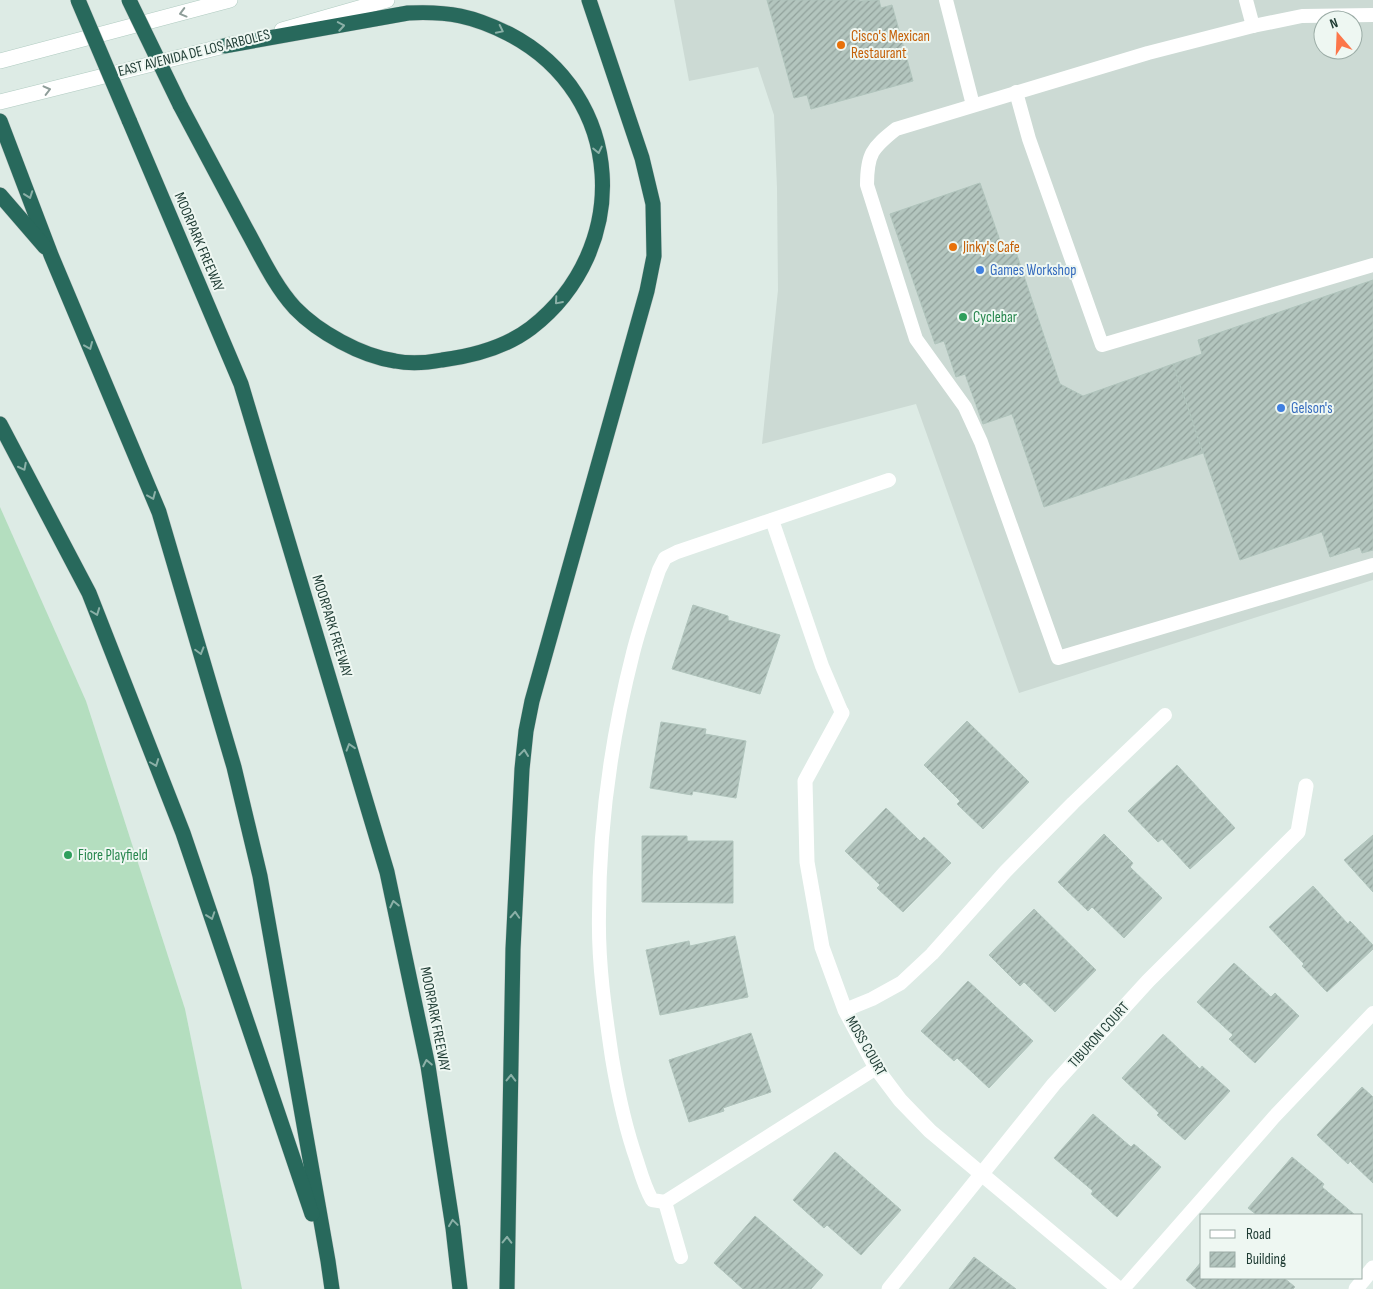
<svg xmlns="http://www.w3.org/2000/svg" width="1373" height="1289" font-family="'Sofia Sans Condensed',sans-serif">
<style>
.built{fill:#ccdad4;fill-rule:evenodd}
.grass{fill:#b4debf}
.building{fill:url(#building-hatch);stroke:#b0c4bc}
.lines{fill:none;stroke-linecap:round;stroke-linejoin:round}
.secondary-casing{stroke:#b0cbc1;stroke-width:16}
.motorway-casing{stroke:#c0c8c6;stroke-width:16}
.service{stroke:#fff;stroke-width:14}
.minor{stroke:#fff;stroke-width:15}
.secondary{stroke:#fff;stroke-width:15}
.motorway{stroke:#28695c;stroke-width:15}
.motorway-bridge-casing{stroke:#c0c8c6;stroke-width:16;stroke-linecap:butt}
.motorway-bridge{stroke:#28695c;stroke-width:15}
.oneway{stroke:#8e9d99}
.oneway2{stroke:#8bb0a7}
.food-dot{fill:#e8710a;stroke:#eef7f2;stroke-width:2}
.shop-dot{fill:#3f7fe0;stroke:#eef7f2;stroke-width:2}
.leisure-dot{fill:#2e9e5b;stroke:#eef7f2;stroke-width:2}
.labels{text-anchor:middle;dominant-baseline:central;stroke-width:4;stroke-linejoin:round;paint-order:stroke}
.food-label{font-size:15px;fill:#c56008;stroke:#eef7f2;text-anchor:start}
.street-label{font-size:15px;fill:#1e3b33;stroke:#eef7f2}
.shop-label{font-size:15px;fill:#366cbe;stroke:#eef7f2;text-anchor:start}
.leisure-label{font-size:15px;fill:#27864d;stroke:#eef7f2;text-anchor:start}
</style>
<defs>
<pattern id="building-hatch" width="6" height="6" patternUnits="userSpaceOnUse" patternTransform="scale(1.25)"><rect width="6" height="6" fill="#b3c5be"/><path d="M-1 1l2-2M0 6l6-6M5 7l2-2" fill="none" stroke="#91a19b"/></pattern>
</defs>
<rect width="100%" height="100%" fill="#ddebe5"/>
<!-- built -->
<path class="built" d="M674 0H1373V580L1019 693 916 404 762 444 778 290 777 188 774 115 758 67 689 81ZM1323 20H1353V50H1323Z"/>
<!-- grass -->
<polygon class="grass" points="0,507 86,701 185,1009 242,1289 0,1289"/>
<!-- building -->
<g class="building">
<polygon points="767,0 859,0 859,1 879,0 881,8 892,5 913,81 811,109 807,95 794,98"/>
<polygon points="980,183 1005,255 1016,252 1060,384 1083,396 1173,364 1203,453 1044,507 1012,414 983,424 965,374 956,377 944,341 935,344 890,214"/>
<polygon points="1373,280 1373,550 1362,553 1360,547 1330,557 1322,532 1240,560 1173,364 1202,354 1198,340"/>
<polygon points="693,605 728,616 728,620 780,635 760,694 672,669"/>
<polygon points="967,721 1029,782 983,829 957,804 960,801 924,765"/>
<polygon points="661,722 706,729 705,734 746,741 736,798 693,791 692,795 650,788"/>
<polygon points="1177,765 1235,828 1190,869 1162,839 1158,842 1128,811"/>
<polygon points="886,808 920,841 924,837 951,863 903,912 877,888 880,885 845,851"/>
<polygon points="1104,834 1133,863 1130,867 1162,898 1124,938 1092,907 1088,911 1058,882"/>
<polygon points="1373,835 1373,892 1344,860"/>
<polygon points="642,836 687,836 687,841 733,841 733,903 642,902"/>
<polygon points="1313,886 1348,924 1350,921 1373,945 1373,949 1327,992 1302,966 1304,964 1269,927"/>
<polygon points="1034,909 1096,970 1055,1012 1024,982 1020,986 989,955"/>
<polygon points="735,936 748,997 660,1015 646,950 689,941 690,946"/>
<polygon points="1234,963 1271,997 1275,993 1299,1016 1255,1063 1229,1039 1233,1035 1197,1002"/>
<polygon points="968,981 1033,1041 989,1088 957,1058 954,1061 921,1031"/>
<polygon points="751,1033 771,1092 723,1108 724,1111 689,1122 669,1060"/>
<polygon points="1163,1034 1200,1069 1202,1066 1230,1091 1185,1140 1157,1115 1159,1113 1122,1078"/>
<polygon points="1362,1087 1373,1097 1373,1183 1350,1161 1348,1164 1317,1135"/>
<polygon points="1093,1114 1131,1147 1134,1144 1161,1167 1117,1217 1091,1194 1093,1191 1054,1158"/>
<polygon points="835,1152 901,1210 861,1255 827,1225 824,1228 793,1200"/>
<polygon points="1292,1157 1324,1184 1322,1187 1355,1215 1257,1215 1248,1208"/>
<polygon points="755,1216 823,1275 811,1289 743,1289 714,1263"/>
<polygon points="974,1257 1016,1289 949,1289"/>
<polygon points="1202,1261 1202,1278 1284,1278 1295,1287 1293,1289 1197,1289 1186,1280"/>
</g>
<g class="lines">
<defs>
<g id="secondary">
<polyline points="282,30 387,0"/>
<polyline points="0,61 230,0"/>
<polyline points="0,102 236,43"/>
</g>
<g id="motorway">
<path d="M180 105C202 146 223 186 245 227 260 254 274 285 295 308 318 332 361 356 395 361 410 364 426 363 442 360 473 356 506 347 531 328 633 249 626 95 509 34 473 16 449 11 408 13L224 46"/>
<polyline points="129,120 241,384 387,872 428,1066 453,1228 460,1289"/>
<polyline points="0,121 51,255 159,512 234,767 260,876 328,1261 332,1289"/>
<polyline points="0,195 45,247"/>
<polyline points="0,424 89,593 183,833 312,1214"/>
<polyline points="507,1289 513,949 522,769 526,731 532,701 647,291 654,256 653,204 642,158 589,0"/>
</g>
</defs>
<!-- secondary casing -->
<use href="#secondary" class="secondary-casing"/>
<!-- motorway casing -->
<use href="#motorway" class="motorway-casing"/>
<!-- service -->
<g class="service">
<polyline points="946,0 973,105"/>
<polyline points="1246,0 1253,26"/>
<path d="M1373 15 1302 16 1253 26 1148 53 896 129C872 148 867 154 867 185L916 339 965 407 981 442 1058 658 1373 565"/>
<polyline points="1016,92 1029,139 1102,345 1373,265"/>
<polyline points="772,520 822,666 842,713"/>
<polyline points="845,1010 872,999 901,983 932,954 1005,872 1073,803 1165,715"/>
<path d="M665 1202 652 1200C645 1188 641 1174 637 1161 625 1127 618 1094 612 1058 605 1011 598 963 599 915 599 826 611 739 633 653 640 625 650 597 659 570L665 558 677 552 889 480"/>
<polyline points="681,1257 665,1202 876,1068"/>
<polyline points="1123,1289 1274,1117 1373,1013"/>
</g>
<!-- minor -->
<g class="minor">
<polyline points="842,713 805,781 807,862 822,947 845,1010 876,1068 900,1100 930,1131 1119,1289"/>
<polyline points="889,1289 1054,1084 1148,981 1298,832 1306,786"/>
<polyline points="1356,1289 1373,1268"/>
</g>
<!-- secondary -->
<use href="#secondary" class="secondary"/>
<!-- motorway -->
<use href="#motorway" class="motorway"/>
<defs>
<g id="motorway-bridge">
<polyline points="78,0 129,120"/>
<polyline points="129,0 180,105"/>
</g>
</defs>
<!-- motorway-bridge casing -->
<use href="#motorway-bridge" class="motorway-bridge-casing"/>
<!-- motorway-bridge -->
<use href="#motorway-bridge" class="motorway-bridge"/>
</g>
<!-- one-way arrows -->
<defs><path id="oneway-chevron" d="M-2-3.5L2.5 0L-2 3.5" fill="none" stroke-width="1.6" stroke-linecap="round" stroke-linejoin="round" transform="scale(1.25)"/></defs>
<g class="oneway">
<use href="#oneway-chevron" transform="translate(183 13) rotate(165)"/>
<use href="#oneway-chevron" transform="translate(47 90) rotate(-14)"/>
</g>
<g class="oneway2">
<use href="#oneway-chevron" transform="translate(341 26) rotate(-10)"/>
<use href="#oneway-chevron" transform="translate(500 30) rotate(26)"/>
<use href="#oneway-chevron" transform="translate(598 150) rotate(78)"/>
<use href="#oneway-chevron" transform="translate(29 195) rotate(70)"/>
<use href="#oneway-chevron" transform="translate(558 301) rotate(131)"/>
<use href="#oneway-chevron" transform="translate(89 346) rotate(67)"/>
<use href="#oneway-chevron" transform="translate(23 467) rotate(63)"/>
<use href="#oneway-chevron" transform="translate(152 496) rotate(67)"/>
<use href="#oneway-chevron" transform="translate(96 612) rotate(69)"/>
<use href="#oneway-chevron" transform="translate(200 651) rotate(74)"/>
<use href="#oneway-chevron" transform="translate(350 747) rotate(-107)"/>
<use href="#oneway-chevron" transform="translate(524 753) rotate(-84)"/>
<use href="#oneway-chevron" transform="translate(155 763) rotate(69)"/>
<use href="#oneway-chevron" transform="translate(394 904) rotate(-102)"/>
<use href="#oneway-chevron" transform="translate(515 915) rotate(-87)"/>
<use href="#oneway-chevron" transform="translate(211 916) rotate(71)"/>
<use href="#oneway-chevron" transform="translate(427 1063) rotate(-101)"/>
<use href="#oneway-chevron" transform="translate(511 1078) rotate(-89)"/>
<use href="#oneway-chevron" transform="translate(453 1223) rotate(-98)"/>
<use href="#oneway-chevron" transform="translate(507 1240) rotate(-89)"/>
</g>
<!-- markers -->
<g class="food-dot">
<circle cx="841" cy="45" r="5"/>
<circle cx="953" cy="247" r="5"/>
</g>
<g class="shop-dot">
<circle cx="980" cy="270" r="5"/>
<circle cx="1281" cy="408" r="5"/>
</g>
<g class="leisure-dot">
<circle cx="963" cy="317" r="5"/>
<circle cx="68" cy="855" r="5"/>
</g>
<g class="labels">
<!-- food labels -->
<g class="food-label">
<text x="851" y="36">Cisco's Mexican<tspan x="851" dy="17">Restaurant</tspan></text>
<text x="963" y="247">Jinky's Cafe</text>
</g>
<!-- street labels -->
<g class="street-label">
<text transform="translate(194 53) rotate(-14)">EAST AVENIDA DE LOS ARBOLES</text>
<text transform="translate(199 242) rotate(67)">MOORPARK FREEWAY</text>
<text transform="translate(332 626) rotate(73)">MOORPARK FREEWAY</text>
<text transform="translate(435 1019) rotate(79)">MOORPARK FREEWAY</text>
<text transform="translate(1099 1035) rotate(-48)">TIBURON COURT</text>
<text transform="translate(866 1046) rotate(60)">MOSS COURT</text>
</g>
<!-- shop labels -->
<g class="shop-label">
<text x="990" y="270">Games Workshop</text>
<text x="1291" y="408">Gelson's</text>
</g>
<!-- leisure labels -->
<g class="leisure-label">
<text x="973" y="317">Cyclebar</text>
<text x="78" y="855">Fiore Playfield</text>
</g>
</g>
<!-- legend -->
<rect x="1200" y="1214" width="162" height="65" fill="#eef7f2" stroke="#9baca6"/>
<rect x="1210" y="1230" width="25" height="8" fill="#ffffff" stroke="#9baca6"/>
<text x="1246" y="1239" font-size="15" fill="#1e3b33">Road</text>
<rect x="1210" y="1252" width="25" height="15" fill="url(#building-hatch)" stroke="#9baca6"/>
<text x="1246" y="1264" font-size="15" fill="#1e3b33">Building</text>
<!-- north arrow -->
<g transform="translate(1338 35) rotate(341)"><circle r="24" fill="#eef7f2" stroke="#9baca6"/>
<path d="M0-4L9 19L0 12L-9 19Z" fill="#fc764a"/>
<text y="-8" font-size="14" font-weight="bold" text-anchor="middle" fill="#1e3b33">N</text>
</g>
</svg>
